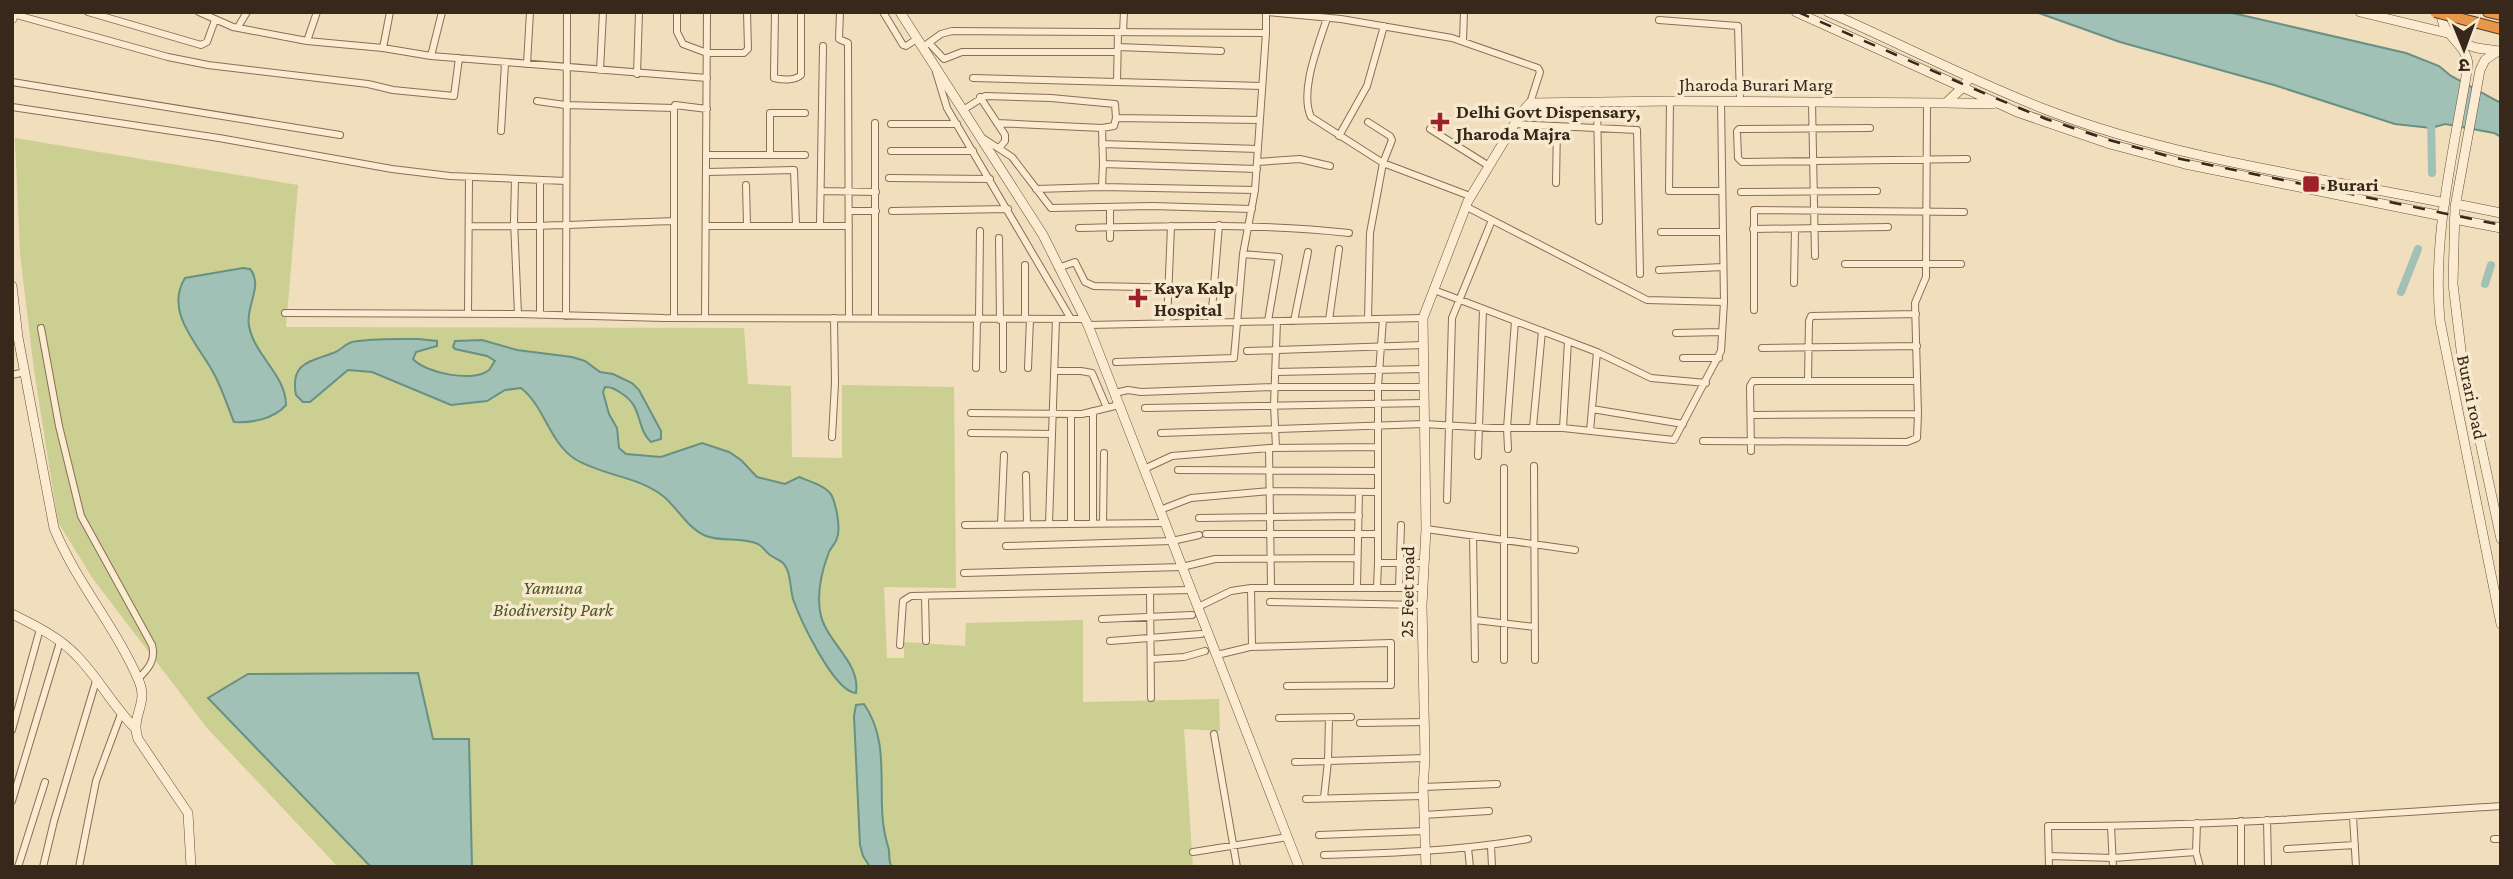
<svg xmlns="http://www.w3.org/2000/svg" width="2513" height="879" font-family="'Crimson Pro','Noto Sans Devanagari',serif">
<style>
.green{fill:#cbcf91}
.water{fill:#a1c1b6;stroke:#689083;stroke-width:2}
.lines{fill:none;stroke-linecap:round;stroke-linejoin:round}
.canal{stroke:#a1c1b6;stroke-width:8}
.street-casing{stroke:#896e55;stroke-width:8}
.secondary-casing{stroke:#6b4f39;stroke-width:10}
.highway-casing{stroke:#563c2a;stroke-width:12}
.street{stroke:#fbecd1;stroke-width:6}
.secondary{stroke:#fbecd1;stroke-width:9}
.highway{stroke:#e79747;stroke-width:10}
.rail{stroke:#38271b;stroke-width:2.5;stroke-dasharray:12 12;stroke-linecap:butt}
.highway-bridge-casing{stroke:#563c2a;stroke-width:12;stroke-linecap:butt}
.highway-bridge{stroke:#e79747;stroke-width:10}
.poi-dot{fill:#9c2129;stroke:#f7e9cd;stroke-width:2.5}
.labels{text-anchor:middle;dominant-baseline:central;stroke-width:7;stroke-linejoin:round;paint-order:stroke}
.street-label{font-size:19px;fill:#38271b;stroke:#f7e9cd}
.poi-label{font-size:19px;font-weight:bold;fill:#38271b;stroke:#f7e9cd;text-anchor:start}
.park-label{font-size:19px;font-style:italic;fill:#4b5520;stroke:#f7e9cd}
</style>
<rect width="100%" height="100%" fill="#f0debd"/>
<!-- green -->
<path class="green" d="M15,138L298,185L286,327L744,328L748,384L791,386L792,457L842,458V385L954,387L956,588L884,587L887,658H904V642L965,646L966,623L1083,620V702L1219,699L1220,731L1184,729L1193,867H338L207,728L93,579L58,522L34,370L20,254Z"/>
<!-- water -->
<path class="water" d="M2036,12H2228L2406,53L2439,66L2451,76L2501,103V137L2494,133L2445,124L2431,128L2395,124L2274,85L2120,42Z
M243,268L250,269C264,286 245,306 249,326C254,355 286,375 286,405C274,419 252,423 234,422C227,405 222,388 213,372C198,344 164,312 185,278Z
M418,339L437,341V346L416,352L413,359C425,373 474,383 489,370C490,369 494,362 495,361L487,356L455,349L453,347L455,341L482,340L517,350L572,357L585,361L600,372L613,374L632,383L639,390L661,431V439L651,442C635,427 644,407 621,393C615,389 612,387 605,387L603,392L609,414L617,428L619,448L626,454L661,457L702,443L729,452L741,460L757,477L785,484L799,477C809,481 827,486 832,496C836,505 841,528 837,538C836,543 831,547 829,552C822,570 817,592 820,611C824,641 861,661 856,693C834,692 800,619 793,599C790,589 791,571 783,563C780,560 774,558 770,555C765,551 763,547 758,544C742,537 722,542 706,536C688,529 677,507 663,496C638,476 603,476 575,459C549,442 545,407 521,388L505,390L487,401L451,405L372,372L348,370L310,402H303L296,395C290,363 309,362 333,353C340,351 345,344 352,342C373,338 396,339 418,339Z
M418,673L433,739H469L472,867H371L208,698L248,674Z
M864,704C894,747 873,801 888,846C891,854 887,859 892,867H870L863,856L860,845L854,716L856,705Z"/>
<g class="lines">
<!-- canal -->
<path class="canal" d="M2431,120L2432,173
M2485,284L2491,265
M2401,292L2418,249"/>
<!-- street casing -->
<g class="street-casing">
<path id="street" d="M88,12L201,45L207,42L215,20
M199,12L233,27L307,41L383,48L431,56L707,78
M677,12V32L683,44L707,53H744L748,49L747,12
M775,12L774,74V78C782,80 795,81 801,75V12
M840,12L839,39L848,43L849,318
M883,12L903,45L906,46L917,39
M1267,12L1341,19L1452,38L1538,68L1540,72L1530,103
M13,14L168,57L208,65L368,84L393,90L454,96L459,58
M1327,18C1319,44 1299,91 1311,117L1383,163L1470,196
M1659,20L1738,26L1740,101
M238,27L247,12
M1118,32L1117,82L1262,86
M1123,32L1124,12
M307,41L317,12
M1463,41L1464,12
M929,43L944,59L962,52H1117
M923,47L941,34L952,31L1266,33V12
M1118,47L1221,51
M383,48L390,12
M431,56L442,12
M527,64L530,12
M600,70L603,12
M936,72L947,108L1071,319
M637,74L639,12
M973,78L1117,82
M12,82L340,135
M980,97L1005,135V141L1000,147
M537,101L565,105L674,108V318
M1597,101L1599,221
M1670,101L1669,191H1722
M1812,102L1815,256
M675,105L707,109
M12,107L219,138L392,169L450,176L566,181
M963,110L985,96L1051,98L1115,104L1116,118
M1368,122L1390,136L1392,140L1383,163L1370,233L1368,319
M875,123V318
M997,123L1102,128L1114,126L1116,118L1259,120
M891,124H957
M1514,124L1637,130L1640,274
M1102,128L1103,164
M1870,128L1739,129L1737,131L1738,158L1742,162L1967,159
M1430,129L1489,166
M501,131L505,63
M1339,136L1367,86L1384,26
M981,137L1012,157L1051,208L1152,206L1252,209
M1102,144L1258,149
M891,151H973
M706,155H805
M770,155V113H805
M1257,162L1300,159L1330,166
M706,172L794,170L796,225
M889,178L990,179
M515,179L514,221L518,314
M1556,183L1557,126
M746,185L747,225
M1102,187L1103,164L1257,169
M1036,189L1102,187L1255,190
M821,191L876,192
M1741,192L1877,191
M1465,206L1647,300L1724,302
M1110,207V238
M849,211H876
M892,211L1008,209
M820,225L823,46
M469,226C537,228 605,223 674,221
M706,226H849
M1079,228C1169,226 1259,223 1349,233
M1753,229L1888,227
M1661,232H1722
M999,238L1000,320
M1243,254L1279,257L1268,321
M1845,264H1961
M1058,268L1075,262L1085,282L1094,286L1239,289
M1659,270L1723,267
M1794,283L1795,229
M1434,290L1597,352L1651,378L1706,383
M1754,310V210L1964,212
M285,313L518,314L664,318L1085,319
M468,314L469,177
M540,315V180
M566,316L567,12
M705,318L707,12
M1025,319V265
M979,320L980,231
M1003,320V369
M1329,320L1339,249
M1294,321L1308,252
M1211,322L1219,225
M1167,323L1171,226
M1088,325L1423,318
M41,328L59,426L81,516L152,645C156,660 149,668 138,679
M1676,333L1722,332
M1762,348L1917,346
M1247,351L1423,345
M1683,358H1719
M1116,362L1234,358L1243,254L1255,190L1266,33
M976,368L977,320
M1028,368L1030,319
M1054,371H1081L1092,373L1107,408
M1275,372L1423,369
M12,375L25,372
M1808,380L1809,321L1811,316L1916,314
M1115,393L1128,390L1141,392L1274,387H1424
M1145,408L1424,403
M1592,409L1683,424
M1093,411V523
M971,413L1082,414L1119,405
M1918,414L1915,303L1926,277L1927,102
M1533,427L1542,331
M1563,428L1568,341
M1590,431L1597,352
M971,433L1052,434L1056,319
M1161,433L1424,424L1493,428H1563L1674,440L1721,351L1724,302L1721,101
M832,437L835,383L834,318
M1703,441L1907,442L1917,438L1918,414L1751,415
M1269,448L1271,587
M1276,448L1274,405L1277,321
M1508,449L1507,428L1515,321
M1751,451L1750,386L1753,381H1917
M1478,456L1483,309
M1534,466L1535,660
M1504,468V660
M1144,469L1172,456L1269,448L1378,447
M1178,470L1378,471
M1026,475L1027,524
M1447,500L1452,318L1492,220
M1160,510L1191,498L1270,491L1377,492
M1199,518L1359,516
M1103,523L1104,453
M1001,524L1004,455
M1049,524L1052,434
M1071,524V414
M965,525L1165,523
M1426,529L1575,550
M1206,534H1378
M1473,536L1475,659
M1006,546L1172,541L1199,535
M1378,563V386L1383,319
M964,573L1182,567L1215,559L1357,558
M1357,586L1359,492
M1377,587L1378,563H1423
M1399,587L1401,525
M1251,588L1252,647
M1150,591L1151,698
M925,596L926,641
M1270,602L1422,605
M1198,607L1231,591L1251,588H1422
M1102,619L1192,615
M1475,620L1535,627
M1110,641L1201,634
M900,645L903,601L911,596L1191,590
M1217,655L1250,647L1391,643V685L1287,686
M1152,659L1184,657L1205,651
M1279,718L1351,717
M1360,723L1425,722
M12,730L40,629
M1214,734L1237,867
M1295,762L1425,758
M1423,787L1497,784
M1324,798L1328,761L1329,718
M1306,799L1423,796
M12,801L60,642
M1423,815L1489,811
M2353,816L2356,867
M2267,820L2268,867
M2241,821V867
M2197,823L2196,852L2200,867
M2111,826L2113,867
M1319,835L1425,831
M2494,839H2501
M1491,846L1492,867
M1468,848L1470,867
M2287,849L2355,845
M1193,852L1288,837
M1324,855C1392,853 1460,851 1528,839
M2049,856L2113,858L2196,852
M18,867L45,782
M43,867L54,821L96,681
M79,867L96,781L121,714
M2049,867L2048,826C2199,827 2350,816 2501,806"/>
</g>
<!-- secondary casing -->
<g class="secondary-casing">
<path id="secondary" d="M900,12L1043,235L1088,325L1299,867
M1796,12L2017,112L2110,144L2185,164L2442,216
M1828,12C1901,44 1972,81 2047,110C2174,159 2312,176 2445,203
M2360,12L2447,33
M2441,12C2441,36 2467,43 2468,65C2454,150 2432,235 2440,321L2501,624
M12,19L14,12
M2458,42L2477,48L2499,51
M2498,51L2485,60L2480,70L2455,207L2453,284L2462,358L2501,539
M1946,103L1993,104
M2456,204L2501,213
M2454,219L2501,228
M12,286L18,337L54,528C76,582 116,627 139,681C149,704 130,716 138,739L188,813L191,867
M12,614C34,625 59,637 76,655C98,677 112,705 134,727
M1426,867L1423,787L1425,758L1422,605L1426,529L1423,318L1468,201L1521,113L1530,103L1670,101L1946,103L1962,88L1970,77"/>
</g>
<!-- highway casing -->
<g class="highway-casing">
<path id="highway" d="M2488,12L2501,15"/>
</g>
<!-- street -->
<use href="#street" class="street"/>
<!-- secondary -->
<use href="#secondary" class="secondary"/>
<!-- highway -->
<use href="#highway" class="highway"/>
<!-- rail -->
<path class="rail" d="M1798,12L1988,95L2046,119L2109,140L2171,157L2501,225"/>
<!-- highway-bridge casing -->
<g class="highway-bridge-casing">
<path id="highway-bridge" d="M2435,12L2501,29"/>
</g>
<!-- highway-bridge -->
<use href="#highway-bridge" class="highway-bridge"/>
</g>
<!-- markers -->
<g class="poi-dot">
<path d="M1436.5 111.5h7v7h7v7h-7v7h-7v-7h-7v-7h7z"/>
<rect x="2302" y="175" width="18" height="18" rx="3.5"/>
<path d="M1134.5 287.5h7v7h7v7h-7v7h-7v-7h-7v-7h7z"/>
</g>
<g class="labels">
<!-- street labels -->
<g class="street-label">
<text x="1756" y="84">Jharoda Burari Marg</text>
<text transform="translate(2472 397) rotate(78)">Burari road</text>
<text transform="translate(1407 592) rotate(-89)">25 Feet road</text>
</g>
<!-- poi labels -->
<g class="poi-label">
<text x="1456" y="111">Delhi Govt Dispensary,<tspan x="1456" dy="22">Jharoda Majra</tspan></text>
<text x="2327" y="184">Burari</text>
<text x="1154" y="287">Kaya Kalp<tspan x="1154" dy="22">Hospital</tspan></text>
</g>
<!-- park labels -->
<g class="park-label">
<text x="553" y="587">Yamuna<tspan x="553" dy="22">Biodiversity Park</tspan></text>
</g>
</g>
<!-- border -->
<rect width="2513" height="879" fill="none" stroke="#38271b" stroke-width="28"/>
<!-- north arrow -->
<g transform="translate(2464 49) rotate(179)" stroke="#f7e9cd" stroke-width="5" paint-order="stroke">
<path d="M0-5L12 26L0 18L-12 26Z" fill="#38271b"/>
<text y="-10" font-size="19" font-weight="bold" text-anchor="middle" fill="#38271b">उ</text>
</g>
</svg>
